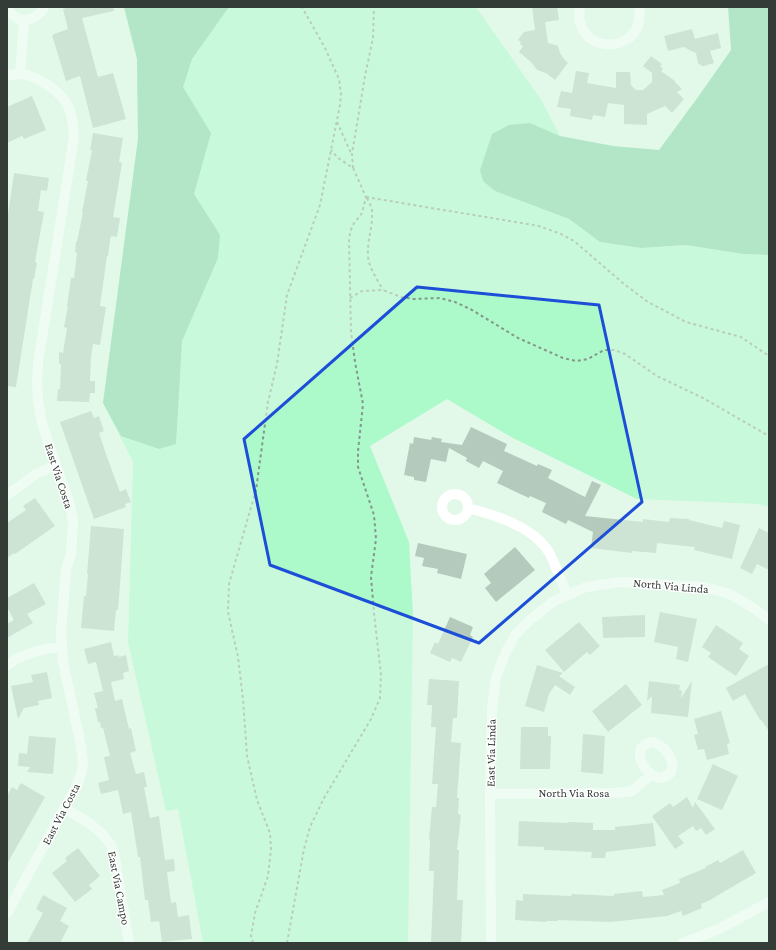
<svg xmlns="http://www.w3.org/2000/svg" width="776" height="950" font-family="'Crimson Pro',serif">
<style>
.green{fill:#acf9ca}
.water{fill:#78ce9c}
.building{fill:#b4cabc}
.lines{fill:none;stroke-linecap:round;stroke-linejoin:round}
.path{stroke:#86968c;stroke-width:2;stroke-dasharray:3 3;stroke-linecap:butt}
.minor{stroke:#fff;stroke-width:10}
.marked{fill:none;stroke:#1d4ed8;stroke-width:3;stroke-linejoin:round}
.labels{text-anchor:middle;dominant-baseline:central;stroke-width:3;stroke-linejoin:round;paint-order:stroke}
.street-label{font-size:12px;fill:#343c37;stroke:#fff}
</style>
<rect width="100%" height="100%" fill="#e2f9ea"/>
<!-- green -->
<path class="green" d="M124,7H476L542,101L560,136L530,123L495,191L569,219L600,242L641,248L686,245L743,254L769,255V507L758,504L637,499L511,437L447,399L370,446L409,542L413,616L408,943H203L178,809L166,811L128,642L133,462L103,403L138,139L137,59Z"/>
<!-- water -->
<path class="water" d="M124,7H229L192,59L183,87L211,133L194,194L220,235L218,258L182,341L176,444L159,449L121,436L103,403L138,139L137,59Z
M728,7H769V255L743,254L686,245L641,248L600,242L569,219L495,191L483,181L480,170L492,134L509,125L530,123L560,136L613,146L659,150L698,97L731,50Z"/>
<!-- building -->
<path class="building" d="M70,7H113L114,11L82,18L98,77L113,73L126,119L93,128L80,76L66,81L52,35H54V34L68,29L63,9Z
M532,7H557L559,20L545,22L548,43L555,45L558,46L560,53L564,59L568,63L555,80L546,73L537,70L532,63L519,52L523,46L520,44L521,42L518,40L524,32L535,30Z
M692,29L695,39L718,33L721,48L710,51L714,63L704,66H702L698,63L696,53L691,51L684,47L668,51L664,36Z
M651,56L662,64L660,66L663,69L661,71L675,81V82L682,89L677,92L684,99L672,113L665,106L647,114V125L624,124V105L608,103L605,117L593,115L592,120L570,116L571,109L557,107L561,91L572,93L576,71L589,73L587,83L616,88V72H630L631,85L636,90H643L652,82V73L643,66Z
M32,96L46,130L24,139L22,136L7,143V107Z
M93,133L123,138L119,162L122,163L113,217L120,218L117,237L111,236L110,240L108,256H107L100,306L106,307L100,345L93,344L91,357L90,381H95V393H90L89,402L57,401L58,389H60L61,364H59V352L63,353L67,328L64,327L68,306H67L71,278H74L77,253L75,252L76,242H77L83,212H82L88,181H86L92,150H90Z
M14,173L49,178L47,191L41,190L38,211L44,212L35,262L37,263L34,279H33L16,387L7,386V221Z
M91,411L94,418L99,416L104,431L99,433L107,457L120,492L126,489L131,502L125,504L126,507L94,519L60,422Z
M471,427L507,444L504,451L537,466L538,464L552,470L548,478L585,497L592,481L601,485L585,516L643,522V519L669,522L670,518L689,519V520L722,528L724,521L740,525L732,559L694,550L695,547L657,543L656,553L632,551V553L591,548L593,532L568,520L566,524L542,512L546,503L530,496L529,498L497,483L503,471L483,461L479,468L466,461L467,458L449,448L446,462L431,459L426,482L414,480V477L404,475L410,443L413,444L414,437L431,440L432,437L442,439L441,442L462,445Z
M35,498L55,526L15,554L14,553L7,558V523L26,510L23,506Z
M91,526L124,529L119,598L118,610H116L114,631L81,628L84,596H86L88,574H87Z
M759,528L769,533V570L757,564L752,574L740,568Z
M418,543L467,554L461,579L437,573L438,569L422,566L424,558L415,556Z
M515,547L535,570L496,602L485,588L491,583L484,574Z
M34,583L46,604L27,614L33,623L7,638V624L14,620L7,607V598Z
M660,612L697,619L688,662L676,659L678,647L654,642Z
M645,615V637L603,638L602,617Z
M450,617L473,627L470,635L473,637L461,662L452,658L450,662L430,653L435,642L438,644Z
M579,622L600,646L590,655L587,652L564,672L545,650Z
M716,625L743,643L739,649L749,656L736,676L708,657L711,653L702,647Z
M111,642L114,656L119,655V657L126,655L129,671L123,673L124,679L111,682L115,701L122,699L129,729L131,728L136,751L130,753L136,774L144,772L147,787H144L150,818L159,816L165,860L174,859L175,871L167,872L171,903L176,902L178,917L189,915L192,939L162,942L159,921L151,922L148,900H145L140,857H138L131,812L123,814L118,790L101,794L98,783L109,780L104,757L110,756L103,728H101L100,722H98L95,708H98L94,693L103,691L96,662L88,664L84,649Z
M769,664V731L761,720H760L745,694L733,701L726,688Z
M537,665L563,673L559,676L575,687L570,695L555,685L549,694L544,712L525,706Z
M47,672L52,698L38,701L39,705L24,708L18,719L11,686L33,682L31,675Z
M429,679L459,681L457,718H453L451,742L461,743L457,798H459L458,814L461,815L457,850H459L457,900H463L461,943H431L434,871H429L430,840L429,839L432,807H436L438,784H432L436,727H431L432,705H427Z
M649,681L680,685L679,690L682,691L681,698L692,681L688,717L651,713L652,696L647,701Z
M626,684L642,705L608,732L592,711Z
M721,711L730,743L727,744L729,754L707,760L704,749L698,750L694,735L698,734L694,719Z
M521,727H548V736H551L550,769H520Z
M583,734L605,736L603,774L581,772Z
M29,736L56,738L53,774L27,772L30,767L18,766L19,753L27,754Z
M713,764L738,776L722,810L697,799Z
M21,783L45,797L7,864V796L12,787L17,790Z
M687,797L693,808L695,802L715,829L706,835L701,828L696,831L693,826L678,836L684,843L675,849L652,816L670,803L673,807Z
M519,821L568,823V822L593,823V830H615V827L653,823L656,846L606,852L605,858H591L592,852L544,850V847L518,846Z
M78,848L100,876L89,885L92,889L75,902L52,873L67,861L65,858Z
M743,850L756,873L710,900L701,904L702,908L683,916L681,911L667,916L610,922L558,920V921H546V922L515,920L516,900L523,901V894L571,896L572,894L614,896V894L642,891L643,897L664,895L662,890L680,883L679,879L706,868L705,867L718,860L720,863Z
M43,895L67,908L60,921L69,926L60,943H27L43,913L36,909Z"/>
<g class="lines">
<!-- path -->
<path class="path" d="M337,122L351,153
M353,168L352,154L365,76L373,38L374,7
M366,197L539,226L561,234L574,241L624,284L648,302L686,322L741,337L769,356
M367,198C369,202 372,207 372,212C373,227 367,240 368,256C369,268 377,279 383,290
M350,298L362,291L383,290L401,297L414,299L440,298L455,302L472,310L518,338L563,358L576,361L588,359L604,350H614L625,354L657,376L703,398L769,436
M253,943L251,936L255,913L268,876L271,849L270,833L257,800L247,756L243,699L238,657L228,612L229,584L256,490L268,402L277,364L287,295L320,205L340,105L341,94L339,79L325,48L302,7
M287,943L304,849L310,827L324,798L371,719L380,698L381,675L374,613L371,577L376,539L374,515L358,467V451L363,404L355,362L351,332L349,238L352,226L362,213L366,197L353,168L338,158L331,150"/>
<!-- minor -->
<path class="minor" d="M7,7C15,25 36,23 44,7
M580,7C579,13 578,19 581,25C590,51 629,51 638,25C640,19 640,13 639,7
M20,74L24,20
M7,75C11,75 16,74 20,74C36,75 61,91 68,106C73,116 73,126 74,137L43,332L38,363L37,381L38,401L42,423L49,445L70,505L73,521L71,554L66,570L61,632L63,662L80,741L83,763L81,775L76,787L7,913
M442 507a13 13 0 1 1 26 0a13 13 0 1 1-26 0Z
M7,495L36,474L56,465
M468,508C494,515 529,525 546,548C551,554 554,563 557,570C560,578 564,587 568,595
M7,665C24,653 41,649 62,647
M654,742C666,746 683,770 664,777C647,783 625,744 654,742Z
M490,794L616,793L632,791L651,775
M64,808C81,818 101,828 111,846C113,849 114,854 115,858L129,943
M491,943L490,794L492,710L496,677L505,654L515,635L530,620L554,601L586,587L620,582L704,587L730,594L756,610L769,620
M683,943L719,929L769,902"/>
</g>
<!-- marked area -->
<path d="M0 0H776V950H0ZM417,287L599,305L642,502L479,643L270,565L244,439Z" fill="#e2f9ea" fill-opacity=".55" fill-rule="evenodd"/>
<path class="marked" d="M417,287L599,305L642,502L479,643L270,565L244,439Z"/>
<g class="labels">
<!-- street labels -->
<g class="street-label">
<text transform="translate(59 476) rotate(72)">East Via Costa</text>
<text transform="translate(671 586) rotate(5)">North Via Linda</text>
<text transform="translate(491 753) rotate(-89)">East Via Linda</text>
<text x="574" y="793">North Via Rosa</text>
<text transform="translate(61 814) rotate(-62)">East Via Costa</text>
<text transform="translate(119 888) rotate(79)">East Via Campo</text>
</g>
</g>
<!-- border -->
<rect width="776" height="950" fill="none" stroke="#343c37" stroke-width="16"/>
</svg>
